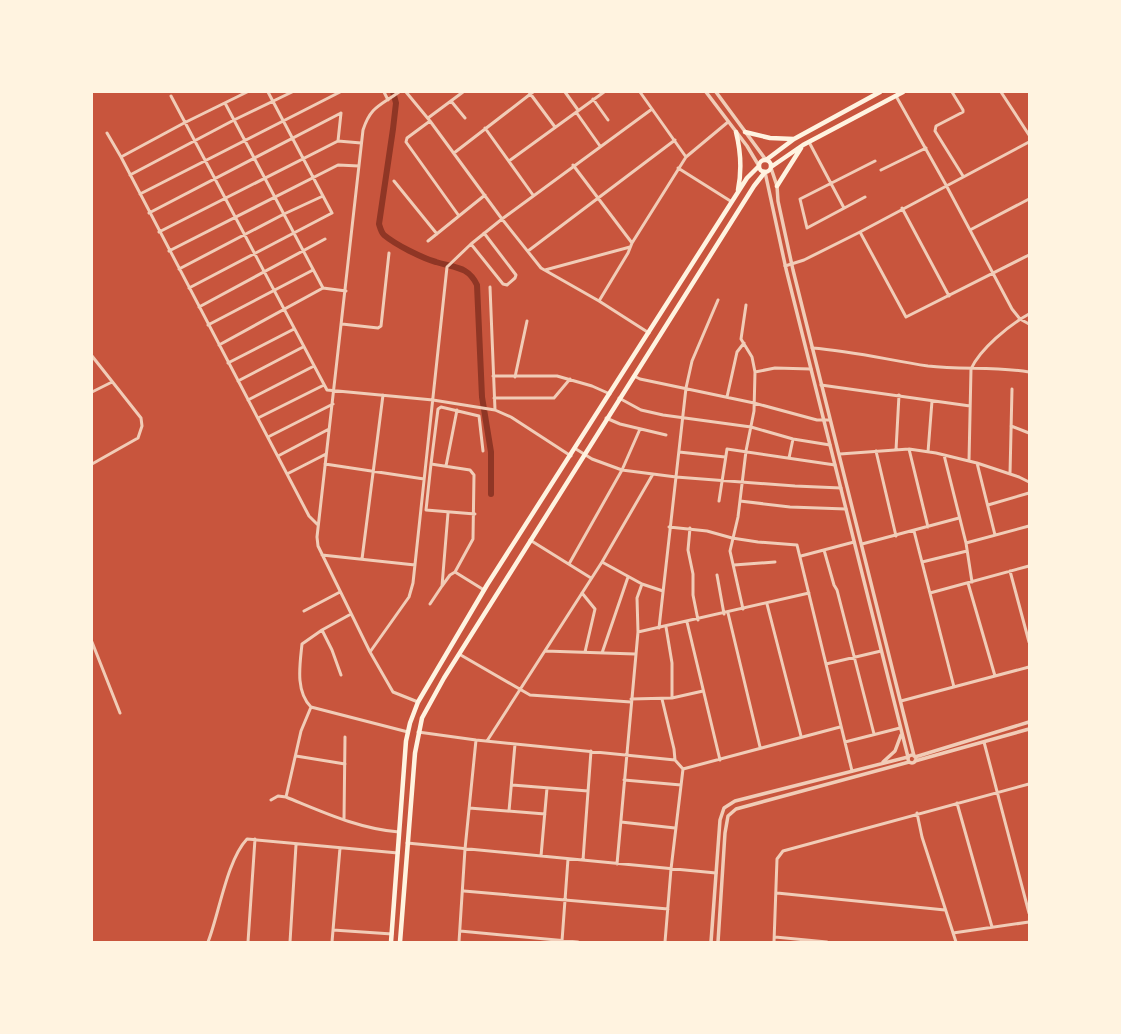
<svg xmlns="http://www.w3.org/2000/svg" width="1121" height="1034" font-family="'Playfair Display',serif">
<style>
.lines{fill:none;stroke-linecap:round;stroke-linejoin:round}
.canal{stroke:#8f3625;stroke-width:6}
.minor{stroke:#f1ccb7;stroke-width:3}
.tertiary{stroke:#f1ccb7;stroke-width:3.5}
.primary{stroke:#fff3e0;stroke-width:4.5}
</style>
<rect width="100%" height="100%" fill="#c8553d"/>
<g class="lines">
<!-- canal -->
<path class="canal" d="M393,92L396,103L393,129L379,224C380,227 381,232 384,235C396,245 422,258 436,262C455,268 468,266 477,285L482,397L491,452V494"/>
<!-- minor -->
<path class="minor" d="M384,92L388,100
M399,92C380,106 371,106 363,130L317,537L318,546L370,652L393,692L418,702
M406,92L430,121L502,219L541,268L599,301L649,333
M529,92L555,127
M565,92L578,110
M640,92L686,157
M952,92L963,110V112L936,126L935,131L963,176
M1001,92L1029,135
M171,96L327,390L433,400L495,410L511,417L571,456
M896,96L946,185L1012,309L1020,319L1029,324
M593,99L608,120
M451,101L465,118
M225,103L323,288
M576,112L600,146
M428,118L463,92
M430,121L407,138L406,142L459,216
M485,128L533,195
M107,133L121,157L309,516L318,525
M338,141L341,113
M809,142L844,208
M454,153L533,92
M121,157L184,123L247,92
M509,161L604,92
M573,165L632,243
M678,168L732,202
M881,170L926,148
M130,175L234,120L292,92
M394,181L437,234
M140,194L340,92
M865,197L807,228L800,199L875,161
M902,208L949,296
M149,213L341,113
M970,230L1029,199
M159,232L338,141L361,143
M860,232L906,317L1029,255
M428,241L485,195
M471,244L503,284L507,285L515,278L516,275L484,233
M169,251L338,165L359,166
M528,251L675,140
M785,266L804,260L860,232L1029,142
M179,269L284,214L323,196
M545,270L630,247
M490,287L495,410
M189,288L332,213L268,92
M599,301L628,253L632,243L686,157L728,122
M199,307L325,239
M342,324L378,328L381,326L389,253
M208,325L313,270
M219,345L323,288L346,291
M812,348C853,351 888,360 928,366C962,370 996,366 1029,372
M92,356L141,418L142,426L138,438L92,464
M228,363L294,329
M755,372L775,368L811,369
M493,376H557L592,386L610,394
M634,376L640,379L754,403L817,420H830
M515,377L527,321
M238,381L303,347
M821,385L970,406
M92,392L112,382
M727,397L737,352L744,343
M494,398H554L570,379
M619,398L641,410L663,415L751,427L793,439L830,445
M248,400L314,366
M258,418L324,385
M606,418L620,424L666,435
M1011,426L1029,433
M268,437L333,404
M576,449L592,459L622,470L676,477L795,486L841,488
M909,449L928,527
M896,450L899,395
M876,451L896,536
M679,452L725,457
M928,452L932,401
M840,454L909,449L936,453L977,463L1019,477L1029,482
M944,455L966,543L972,582
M278,456L329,429
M789,458L793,439
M969,461L971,369C980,349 1009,325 1029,314
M977,463L995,535
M325,464L424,479
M431,464L438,409L441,407L479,416L483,451
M446,466L457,410
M287,474L326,454
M1010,474L1012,389
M719,501L727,449L835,465
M740,501L790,507L846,509
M988,505L1029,493
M669,527L707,531L732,538L758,542L797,545L852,771
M690,528L688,550L693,574V595L698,620
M914,531L954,687
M530,540L591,578
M966,543L1029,526
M862,544L959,518
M824,550L834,585L837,590L874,734
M322,555L415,565
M801,556L854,542
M362,559L383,395
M602,562L642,584L663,591
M922,562L967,551
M569,564L622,470L640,429
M734,565L775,562
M1010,571L1029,642
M455,572L484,590
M717,575L724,614
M968,583L995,676
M442,586L450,575L455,572L473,539L474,475L470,470L431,464L426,510L475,514
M582,593L595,609L585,652
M930,593L1029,566
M430,604L442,586L448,513
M767,604L801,736
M743,609L730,551L738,517L746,451L754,411L755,372L752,357L741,339L746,305
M304,611L340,592
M728,613L760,747
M351,614L322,630L302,644C300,664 295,691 311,707L408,732
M687,622L720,760
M666,627L672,663V698
M659,628L686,388L692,361L718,300
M322,630L332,650L341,675
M638,632L809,593
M92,642L120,713
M545,651L635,654
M370,652L409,597L413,583L447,267L471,244L502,219L652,109
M602,653L628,577
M459,654L530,695L631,702
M826,664L881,651
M631,699L672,698L703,691
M662,699L674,749L675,760
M901,701L1029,667
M418,732L476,740L675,760L683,769L671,869L665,942
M487,741L602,562L653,474
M845,742L900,728
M984,742L1029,913
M296,756L345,764
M683,769L840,727
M624,780L681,785
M512,785L588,791
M286,797L301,731L311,707
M271,800L278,796L286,797C323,812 359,829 399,832
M957,803L992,927
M469,808L545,814
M509,811L515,744
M917,813L922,837L956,942
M344,820L345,737
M621,822L675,828
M407,843L716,873
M541,856L547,788
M583,860L591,751
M617,864L638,632L637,598L642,584
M464,891L668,909
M777,893L945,910
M333,930L392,934
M460,931L578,942
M953,933L1029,922
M775,937L827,942
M562,941L568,859
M208,942C219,914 227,860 247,839L398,853
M248,942L255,839
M290,942L296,845
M332,942L340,848
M459,942L465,849L476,740
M774,942L777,859L783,851L1029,784"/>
<!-- tertiary -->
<path class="tertiary" d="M706,92L747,146L759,166
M716,92L766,160
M771,168L777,186L778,201L793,270L914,756
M908 759a4 4 0 1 1 8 0a4 4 0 1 1-8 0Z
M915,757L1029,722
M915,761L1029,729
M883,762L895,751L901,735
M711,942L720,820L724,808L735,801L908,757L786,269L765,172
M718,942L725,833L728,816L736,809L909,762"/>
<!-- primary -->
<path class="primary" d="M736,132C741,152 742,170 738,190
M745,132L770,138L794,139
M766,160L794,139L880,92
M759 166a6 6 0 1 1 12 0a6 6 0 1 1-12 0Z
M771,167L803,145L903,92
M777,186L801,148
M391,942L406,741L410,723L418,702L487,585L747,178L759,166
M400,942L415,753L422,718L444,678L754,186L765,172"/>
</g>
<!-- border -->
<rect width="1121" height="1034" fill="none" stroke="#fff3e0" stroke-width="186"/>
</svg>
